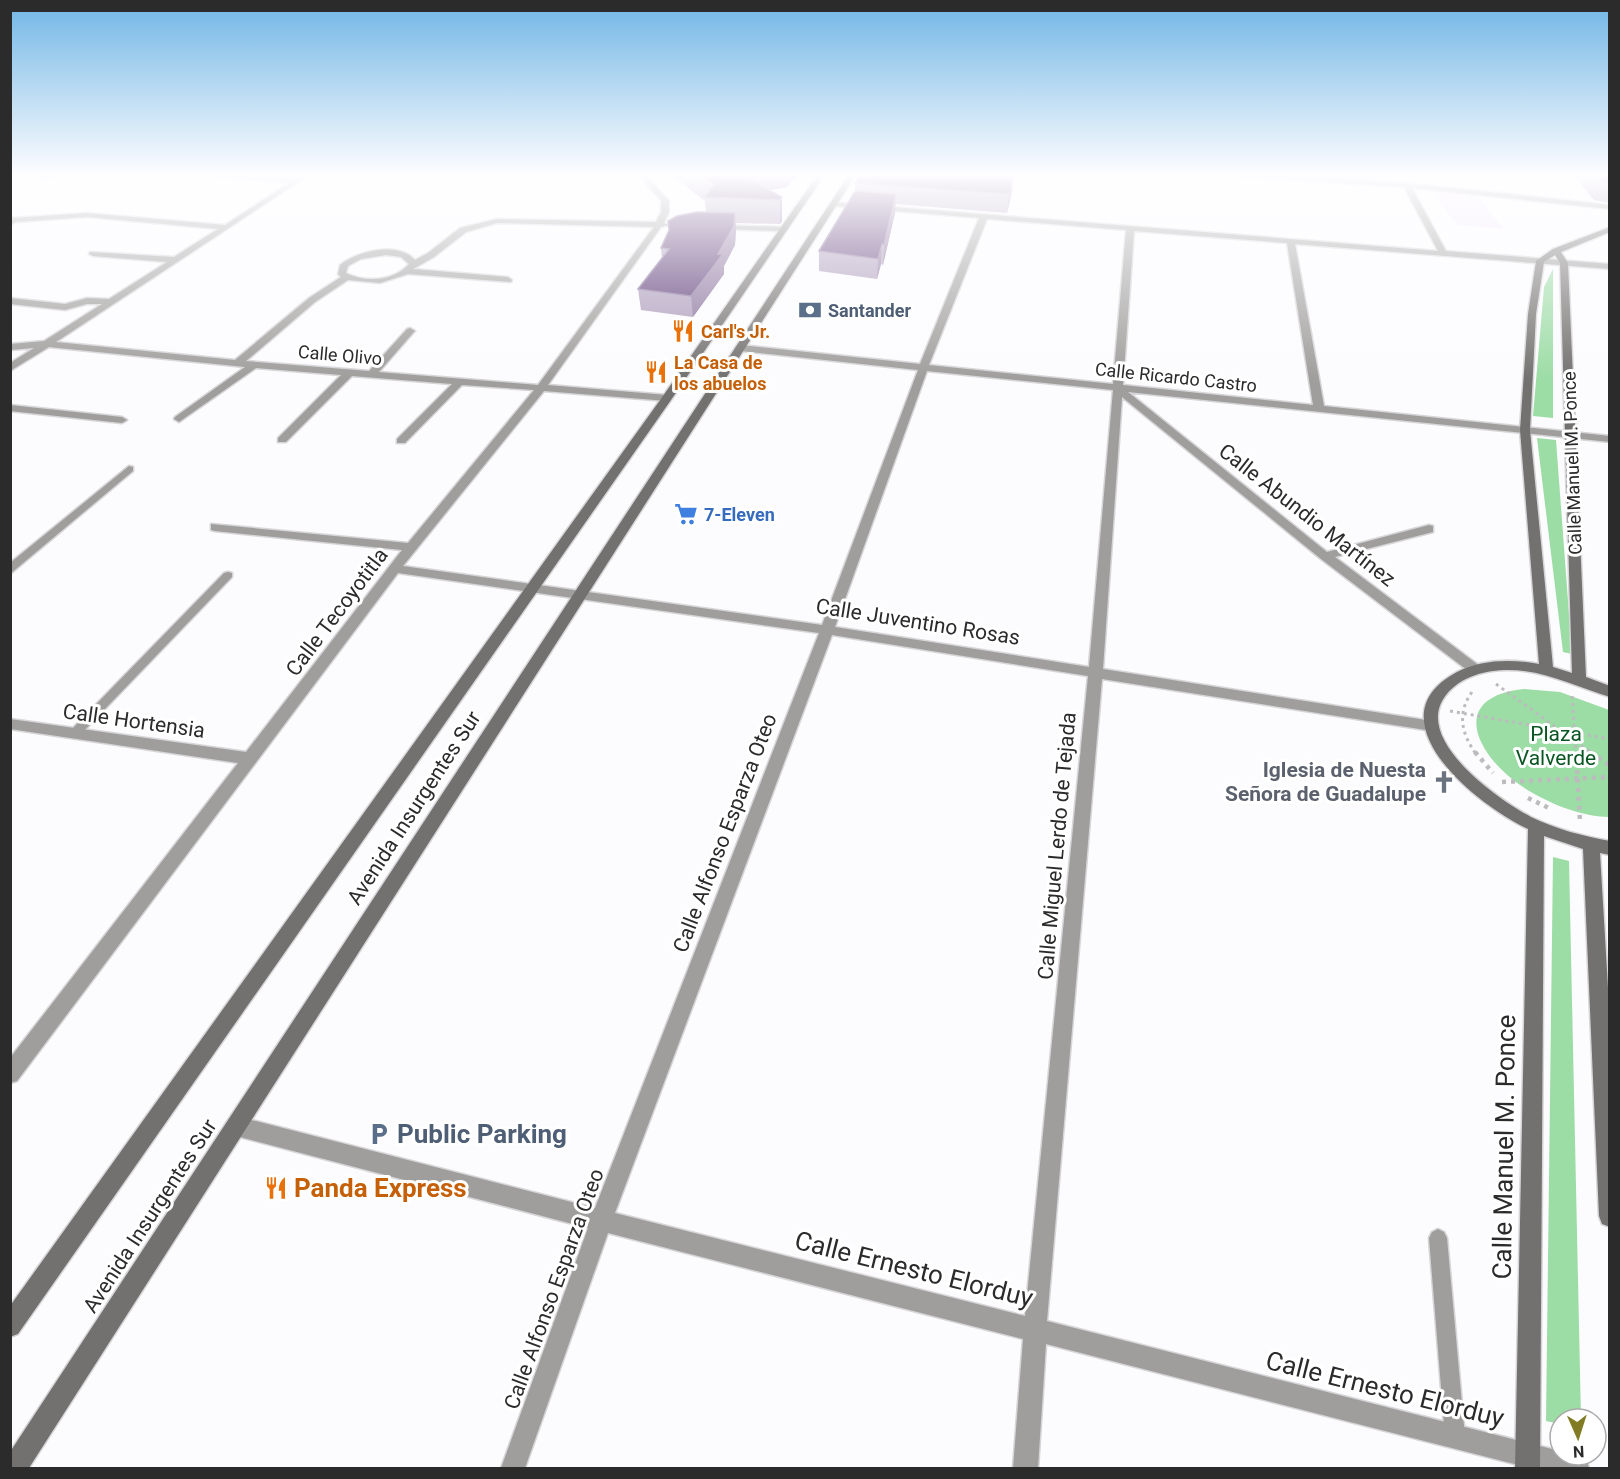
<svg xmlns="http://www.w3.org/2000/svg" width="1620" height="1479" font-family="Roboto,sans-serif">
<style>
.built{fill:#f1ecf7}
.green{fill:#9cdca5}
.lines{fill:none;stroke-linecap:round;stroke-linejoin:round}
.lane-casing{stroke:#d6d6d8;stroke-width:3}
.street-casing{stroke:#d6d6d8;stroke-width:3}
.secondary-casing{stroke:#d6d6d8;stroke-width:3}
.path-far1{stroke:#bcbbbe;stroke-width:3;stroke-dasharray:3 4;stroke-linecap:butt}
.path{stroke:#bcbbbe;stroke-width:4.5;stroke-dasharray:4 5;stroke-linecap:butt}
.lane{fill:#9f9e9c;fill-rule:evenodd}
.street{fill:#9f9e9c;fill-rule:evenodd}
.secondary{fill:#73716f;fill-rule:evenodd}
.wall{fill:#a998b8}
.shaded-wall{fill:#88709b}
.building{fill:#563471;stroke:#88709b;stroke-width:1.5}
.labels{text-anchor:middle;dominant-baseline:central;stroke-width:6;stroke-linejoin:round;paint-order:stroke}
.far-service-label{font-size:18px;font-weight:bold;fill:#4e5e75;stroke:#fff;text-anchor:start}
.far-food-label{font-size:18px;font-weight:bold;fill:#c56008;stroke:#fff;text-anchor:start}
.far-street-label{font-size:18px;fill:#2b2b2c;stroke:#fff}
.far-shop-label{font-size:18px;font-weight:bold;fill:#366cbe;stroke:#fff;text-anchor:start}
.street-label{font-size:21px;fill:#2b2b2c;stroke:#fff}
.park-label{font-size:21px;fill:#0a5623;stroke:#fff}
.worship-label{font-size:21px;font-weight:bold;fill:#5b616d;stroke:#fff;text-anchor:end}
.near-service-label{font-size:26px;font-weight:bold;fill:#4e5e75;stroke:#fff;text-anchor:start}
.near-street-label{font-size:26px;fill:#2b2b2c;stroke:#fff}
.near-food-label{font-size:26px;font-weight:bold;fill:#c56008;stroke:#fff;text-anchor:start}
</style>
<rect width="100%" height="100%" fill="#fcfbfe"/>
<!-- built -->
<path class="built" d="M1431,190L1475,194L1504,229L1457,225Z"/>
<!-- green -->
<path class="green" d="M1553,269V418L1533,416L1544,287Z
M1537,438L1556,440L1572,654L1563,652Z
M1524,689L1560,692L1609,710V817C1579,816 1548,803 1523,787C1477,757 1446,697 1524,689Z
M1553,857L1569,861L1581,1419H1560V1424L1546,1421Z"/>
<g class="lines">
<!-- lane casing -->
<g class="lane-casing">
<path id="lane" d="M228,572L232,573V577L79,736H71L69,733L71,730L224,573Z
M1438,1229L1444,1232L1447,1238L1465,1437L1462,1444L1455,1447L1448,1444L1445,1437L1429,1238L1432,1232Z"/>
</g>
<!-- street casing -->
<g class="street-casing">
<path id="street" d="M54,173H89L41,178L37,176Z
M181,173L295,179L304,173H312L56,342L235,360L309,298L341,277L338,274L340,265C357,251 398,241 415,260L428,253L460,228L497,219L656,222L661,212V201L637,173H644L669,201V212L664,223L669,225L661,227L548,385L667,395L672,398L667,401L544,391L403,566L822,625L918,370L740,351L735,348L740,345L920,364L979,218L834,206L831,202L1438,251L1404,187L1217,175L1214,173C1346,173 1478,191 1610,205V209L1412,188L1446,251L1610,264V269L1295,244L1324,406L1610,436V442L1128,392L1327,552L1429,525L1433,526V532L1335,557L1481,667L1483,670L1481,673H1471L1321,559L1122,397L1103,669L1432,721L1439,726L1432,731L1102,679L1047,1321L1560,1451V1455H1576L1586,1459L1589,1468H1530L1046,1344L1038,1468H1013L1023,1339L608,1233L525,1468H501L588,1228L236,1136L229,1133L226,1126L229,1119L236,1116L595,1208L819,633L398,573L17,1081L10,1083V1058L238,763L10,729V719L246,752L402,550L215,531L211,530V524L408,543L534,390L462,385L405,443H397V439L452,384L352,376L286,442H278V438L341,375L256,368L179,422L174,419L175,417L245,367L49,347L10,371V363L34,348L10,350V344L44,341L102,304H87L65,310L10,304V298L65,304L87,298L109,299L167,262L93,256L89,254L90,252L174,257L218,229L87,217L16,222L10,225L11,218L87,213L225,225L289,183ZM987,219L1126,230L1113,384L929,365ZM497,223L654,227L538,385L379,372L413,333L415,331L410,328L407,329L369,371L246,361L315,302L348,280L380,283L408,274L511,282L512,280L508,277L413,269L434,257L466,232ZM1134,231L1287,243L1313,405L1123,385ZM386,255L401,257L409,264C394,281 366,283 346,273L348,266L361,259ZM927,371L1113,390L1089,667L835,627ZM832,635L1088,676L1025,1316L615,1213Z
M716,225L784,227L788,229L784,231L713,229L712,227Z
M10,405L122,417L127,420L122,423L10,411Z
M129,466L133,467V471L10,574V563Z"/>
</g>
<!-- secondary casing -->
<g class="secondary-casing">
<path id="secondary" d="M819,173H826L671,400L18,1334L10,1337V1306L663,396Z
M850,173H857L29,1468H10V1452Z
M1610,227V232L1561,252L1568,263L1586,677L1610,686V697C1576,687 1545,670 1508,670C1486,670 1461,676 1446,695C1411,739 1499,800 1531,817C1556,829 1582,836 1610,841V855L1600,853L1610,1021V1227L1602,1224L1599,1216L1583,849L1544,836L1540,1468H1515L1528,829C1478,806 1369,719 1457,672C1482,659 1512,659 1539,664L1520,430L1528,314L1536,261L1553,249ZM1555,255L1560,263L1572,673L1553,667L1530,430L1536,314L1544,262Z"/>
</g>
<!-- path-far1 -->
<path class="path-far1" d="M1496,684L1593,754
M1472,692C1457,713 1461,733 1476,754
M1572,696L1576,754
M1450,711L1610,739"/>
<!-- path -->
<path class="path" d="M1475,752L1493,773
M1576,752L1580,821
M1591,752L1610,766
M1502,782L1610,777
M1528,798L1551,809"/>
<!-- lane -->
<use href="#lane" class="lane"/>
<!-- street -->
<use href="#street" class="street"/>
<!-- secondary -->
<use href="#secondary" class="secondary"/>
</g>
<!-- wall -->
<path class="wall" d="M669,173H799L787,187L770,190L782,197V221L780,224L736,223L735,245L724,266V274L693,317L641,310L638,289L662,258L661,248L706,212L705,201Z
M1340,173H1385L1374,178L1344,176Z
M1572,173H1610V203L1594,200Z
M855,183L1012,192L1007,213L895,204V213L883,265L881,264L877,279L819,271V251L855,191Z"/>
<!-- shaded-wall -->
<path class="shaded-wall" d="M738,173H799L787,187L739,196Z
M1376,173H1385L1374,178Z
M1014,174L1012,192L1007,213L1009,194Z
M896,194L895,213L883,265L884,245Z
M782,197V221L780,224V200Z
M735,213L736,232L735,245L724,266V274L693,317L691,296L718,254Z
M882,244L881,264L877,279L878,259Z"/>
<!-- building -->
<path class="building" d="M698,173H739L782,197L780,200L705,197L714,184Z
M861,173H1004L1014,174L1009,194L855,183Z
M1597,173H1610V183L1604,182Z
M855,191L896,194L884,245L882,244L878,259L819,251Z
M697,212L735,213L734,226L718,254H723L691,296L638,289L669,249L661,248L669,230L668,221L677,216Z"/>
<!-- sky -->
<linearGradient id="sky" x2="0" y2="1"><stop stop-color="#70b6e5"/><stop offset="0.46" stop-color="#fefdff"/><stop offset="1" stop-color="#fefdff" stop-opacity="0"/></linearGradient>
<rect width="1620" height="380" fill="url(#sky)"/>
<!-- icons -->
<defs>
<g id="bank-bare" transform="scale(1.8)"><path d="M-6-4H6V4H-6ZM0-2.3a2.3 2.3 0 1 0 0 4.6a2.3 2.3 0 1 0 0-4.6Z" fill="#5c6f8a" stroke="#fff" stroke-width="2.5" paint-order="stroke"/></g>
<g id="restaurant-bare" transform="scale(1.8)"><path d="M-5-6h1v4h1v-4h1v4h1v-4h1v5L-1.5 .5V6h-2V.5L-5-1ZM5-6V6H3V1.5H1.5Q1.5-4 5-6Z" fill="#e8710a" stroke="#fff" stroke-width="2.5" paint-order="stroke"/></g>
<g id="supermarket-bare" transform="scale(1.8)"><path d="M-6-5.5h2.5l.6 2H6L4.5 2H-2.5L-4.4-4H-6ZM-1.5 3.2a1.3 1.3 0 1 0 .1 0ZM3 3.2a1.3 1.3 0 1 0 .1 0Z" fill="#3f7fe0" stroke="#fff" stroke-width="2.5" paint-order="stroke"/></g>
<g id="church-bare" transform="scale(1.8)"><path d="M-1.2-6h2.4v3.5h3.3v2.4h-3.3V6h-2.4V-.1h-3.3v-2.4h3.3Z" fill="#6b7280" stroke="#fff" stroke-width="2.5" paint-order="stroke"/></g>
<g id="parking-bare" transform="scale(1.8)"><path d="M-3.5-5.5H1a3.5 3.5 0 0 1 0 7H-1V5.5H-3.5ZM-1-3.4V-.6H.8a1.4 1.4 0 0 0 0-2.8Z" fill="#5c6f8a" stroke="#fff" stroke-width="2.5" paint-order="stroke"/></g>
</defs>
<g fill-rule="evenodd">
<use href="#bank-bare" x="810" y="310"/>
<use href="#restaurant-bare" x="683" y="331"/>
<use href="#restaurant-bare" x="656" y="372"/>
<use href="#supermarket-bare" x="686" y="514"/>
<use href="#church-bare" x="1444" y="782"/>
<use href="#parking-bare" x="379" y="1134"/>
<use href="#restaurant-bare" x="276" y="1188"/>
</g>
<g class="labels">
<!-- far-service labels -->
<g class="far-service-label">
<text x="828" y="310">Santander</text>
</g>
<!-- far-food labels -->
<g class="far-food-label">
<text x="701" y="331">Carl's Jr.</text>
<text x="674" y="362">La Casa de<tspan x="674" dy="21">los abuelos</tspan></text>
</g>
<!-- far-street labels -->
<g class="far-street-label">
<text transform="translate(340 355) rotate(5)">Calle Olivo</text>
<text transform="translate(1176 377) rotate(6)">Calle Ricardo Castro</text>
<text transform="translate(1572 463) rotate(-92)">Calle Manuel M. Ponce</text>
</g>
<!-- far-shop labels -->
<g class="far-shop-label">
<text x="704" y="514">7-Eleven</text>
</g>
<!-- street labels -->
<g class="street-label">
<text transform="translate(1307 515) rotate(38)">Calle Abundio Martínez</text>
<text transform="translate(337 612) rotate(-53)">Calle Tecoyotitla</text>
<text transform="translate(918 622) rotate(9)">Calle Juventino Rosas</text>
<text transform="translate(134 721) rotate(8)">Calle Hortensia</text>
<text transform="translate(414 808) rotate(-57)">Avenida Insurgentes Sur</text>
<text transform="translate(725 833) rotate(-69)">Calle Alfonso Esparza Oteo</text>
<text transform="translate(1057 846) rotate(-85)">Calle Miguel Lerdo de Tejada</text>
<text transform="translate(150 1216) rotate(-57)">Avenida Insurgentes Sur</text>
<text transform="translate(554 1289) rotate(-70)">Calle Alfonso Esparza Oteo</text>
</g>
<!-- park labels -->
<g class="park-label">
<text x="1556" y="734">Plaza<tspan x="1556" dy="24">Valverde</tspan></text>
</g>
<!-- worship labels -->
<g class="worship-label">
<text x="1426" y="770">Iglesia de Nuesta<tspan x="1426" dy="24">Señora de Guadalupe</tspan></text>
</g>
<!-- near-service labels -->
<g class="near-service-label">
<text x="397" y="1134">Public Parking</text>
</g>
<!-- near-street labels -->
<g class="near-street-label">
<text transform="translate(1504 1147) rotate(-89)">Calle Manuel M. Ponce</text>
<text transform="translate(914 1269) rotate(14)">Calle Ernesto Elorduy</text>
<text transform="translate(1385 1389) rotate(14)">Calle Ernesto Elorduy</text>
</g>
<!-- near-food labels -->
<g class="near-food-label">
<text x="294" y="1188">Panda Express</text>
</g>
</g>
<!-- border -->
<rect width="1620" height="1479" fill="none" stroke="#2b2b2c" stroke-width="24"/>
<!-- north arrow -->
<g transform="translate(1578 1437) rotate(177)"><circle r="28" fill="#ffffff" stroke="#aaaaab" stroke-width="1.5"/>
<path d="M0-4.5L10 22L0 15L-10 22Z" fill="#817c23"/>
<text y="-9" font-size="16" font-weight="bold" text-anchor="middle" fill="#2b2b2c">N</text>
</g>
</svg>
